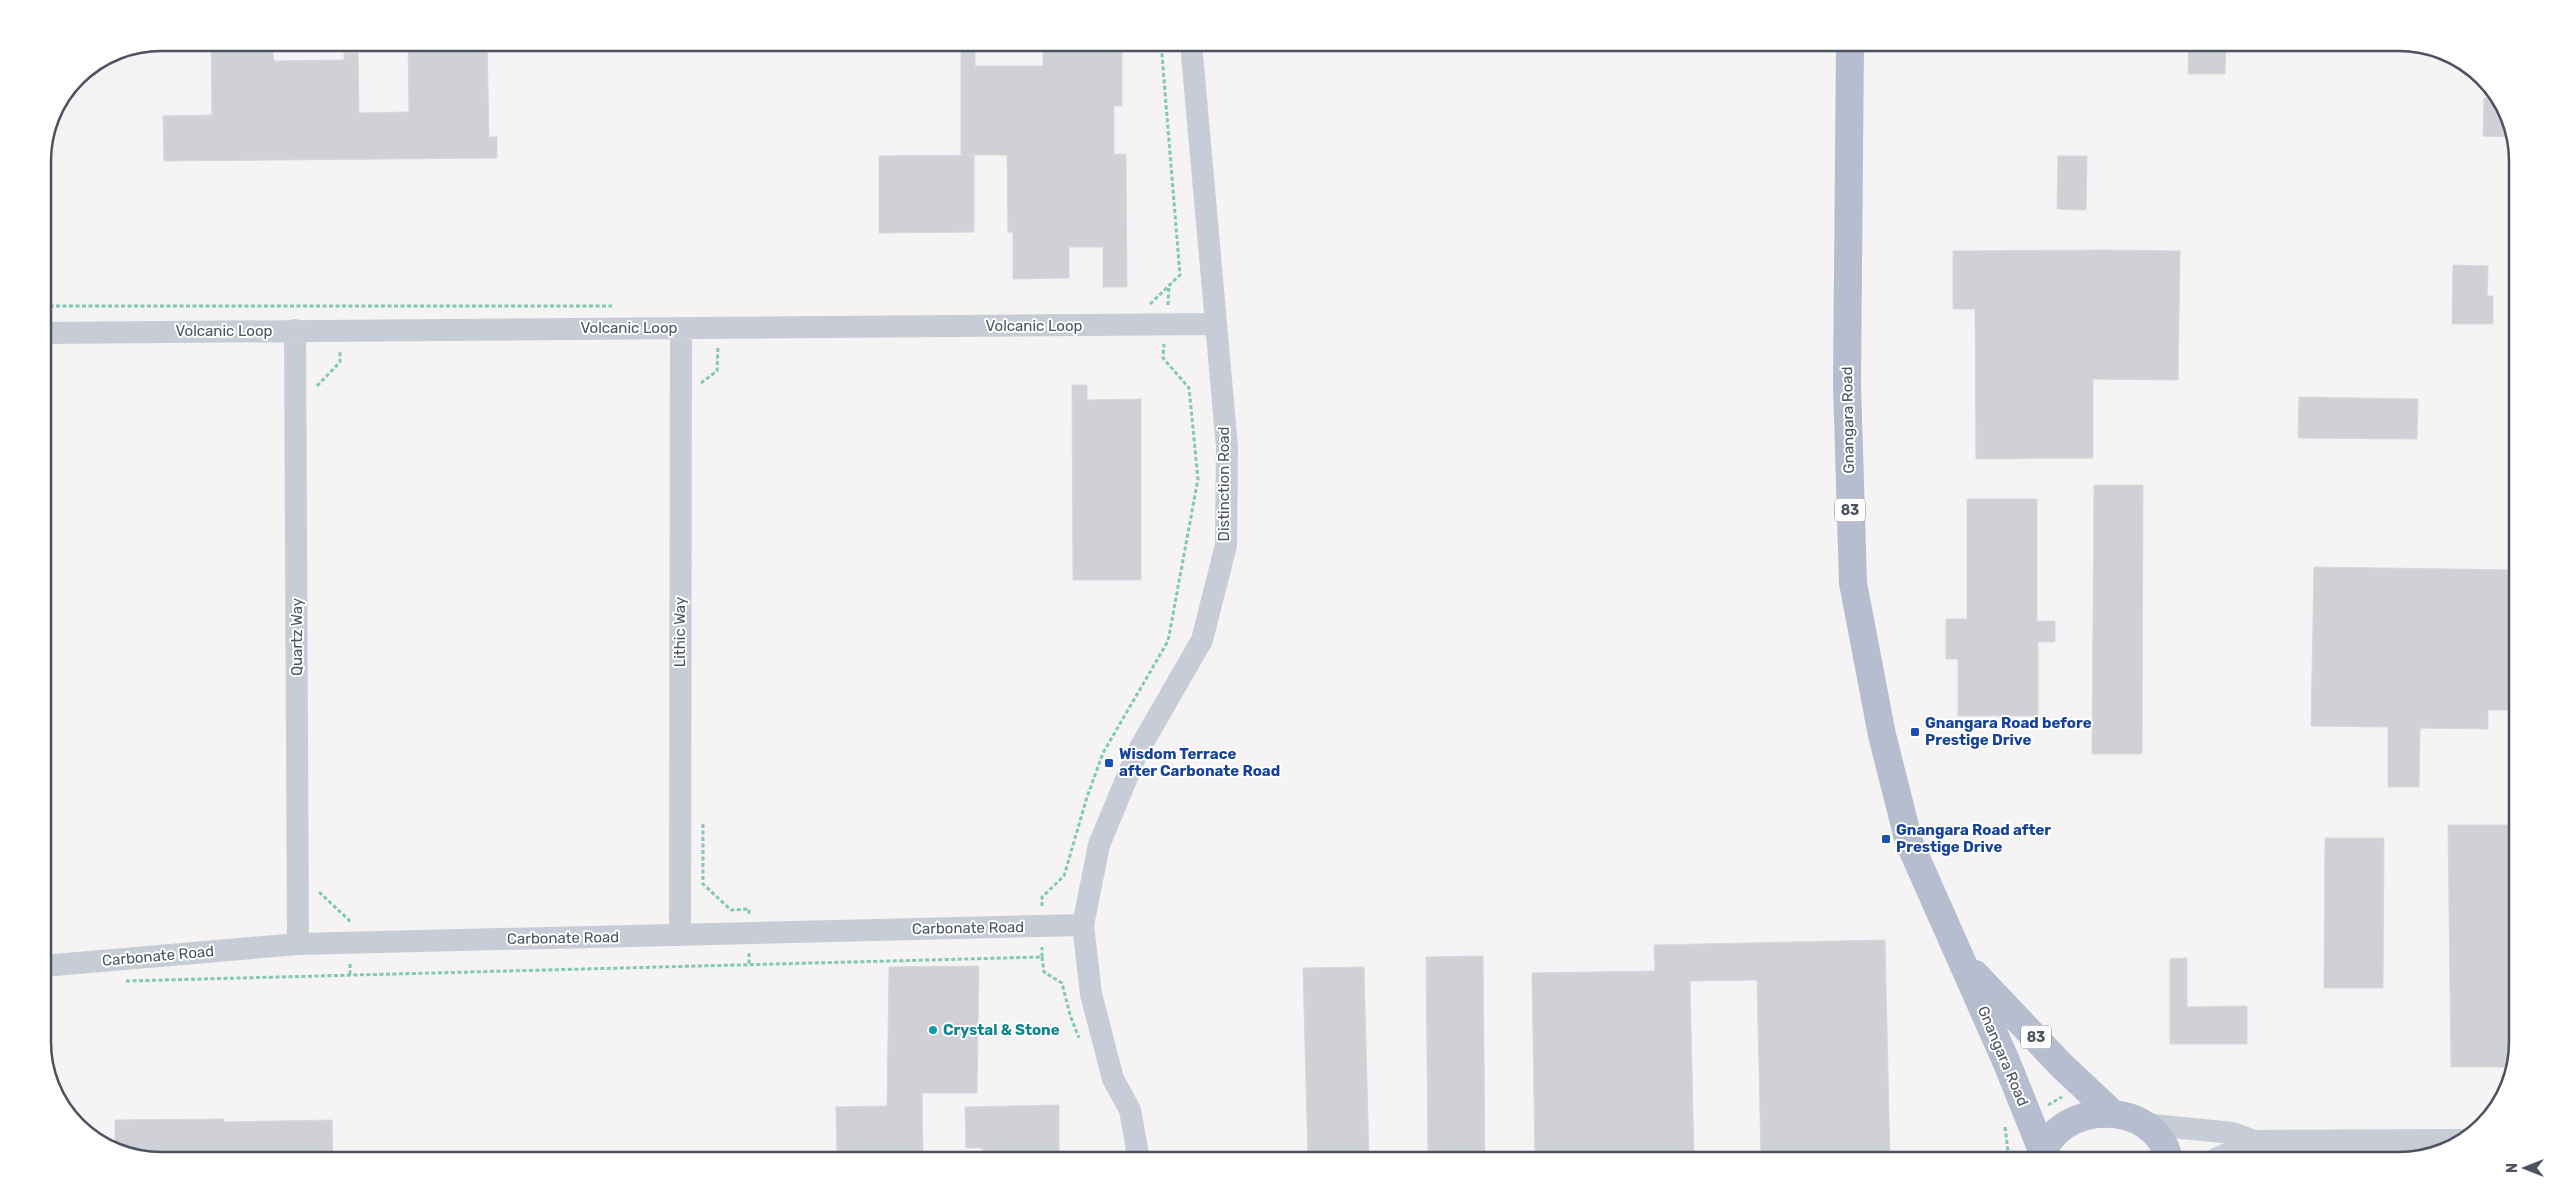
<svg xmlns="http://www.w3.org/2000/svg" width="2560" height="1203" font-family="Rubik,sans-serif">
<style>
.building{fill:#d0d1d6;stroke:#d7d8dd}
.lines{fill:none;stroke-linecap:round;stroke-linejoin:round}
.path{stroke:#80c9b4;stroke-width:3;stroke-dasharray:4 2.5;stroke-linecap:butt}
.minor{stroke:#c8ccd6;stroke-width:22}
.major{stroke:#b5bdcf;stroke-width:28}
.transit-dot{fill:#1a4fb4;stroke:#fff;stroke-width:2}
.culture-dot{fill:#0f9aa8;stroke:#fff;stroke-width:2}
.labels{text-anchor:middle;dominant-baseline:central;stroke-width:4;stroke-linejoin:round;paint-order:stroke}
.shield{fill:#fff;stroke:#82868f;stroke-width:1}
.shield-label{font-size:14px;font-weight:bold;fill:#4c525f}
.street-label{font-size:15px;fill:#4c525f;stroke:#fff}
.transit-label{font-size:15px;font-weight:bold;fill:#164399;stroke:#fff;text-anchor:start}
.culture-label{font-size:15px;font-weight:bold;fill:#0d838f;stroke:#fff;text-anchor:start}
.rim{fill:none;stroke:#4c525f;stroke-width:2.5}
</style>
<rect width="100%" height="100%" fill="#f5f3f3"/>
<!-- building -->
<path class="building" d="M211,42H258V52H273L274,61L344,60V53H358L359,113L409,112L408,42H487L489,137H497V158L164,161L163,116L212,115Z
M961,42H975V66H1043V42H1122V106H1114V154H1126L1127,287H1103V247H1069V278L1013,279V232H1008L1007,155H961Z
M2189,42H2226L2225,74H2188Z
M2484,98H2498L2511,137L2483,136Z
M974,155V232L879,233V156Z
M2058,156H2087L2086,210L2057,209Z
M2104,250L2180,251L2178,380L2093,379V458L1976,459L1975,309H1953V251Z
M2453,265L2488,266L2487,296H2493V324H2452Z
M1072,385H1087V400L1141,399V580H1073Z
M2299,397L2418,399L2417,439L2298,438Z
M2094,485H2143L2142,754H2092Z
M1967,499H2037V621H2055V642H2038V716H1958V659H1946V619H1967Z
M2314,567L2517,570V710H2488V729L2420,728L2419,787H2388V727L2311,726Z
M2448,825H2517L2518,1042L2512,1067H2451Z
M2325,838H2384L2383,988H2324Z
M1885,940L1890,1160H1799V1157L1761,1158L1757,980L1690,981L1694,1160H1535L1532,973L1655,971L1654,945Z
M1483,956L1485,1160H1428L1426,957Z
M2187,958V1007L2247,1006V1044H2170V959Z
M979,966L977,1093H922L923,1160H837L836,1107L887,1106L889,967Z
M1364,967L1369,1160H1308L1303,968Z
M1059,1105V1160H982V1148H966L965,1107Z
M224,1119V1122L332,1120L333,1160H161L115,1151V1120Z"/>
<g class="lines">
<!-- path -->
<path class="path" d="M1150,304L1180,275L1161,43
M1168,305L1169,286
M43,306H612
M701,383L717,371L718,347
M317,386L340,362V352
M703,824V884L731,910L749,909V914
M319,892L349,920V922
M1042,906V897L1064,876L1087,797L1103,753L1168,641L1198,479L1189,388L1163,358L1164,344
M749,953V965
M1042,957L1044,972L1062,983L1070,1015L1079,1038
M350,964V976
M126,981L1042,957V947
M2048,1105L2062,1097
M2005,1127L2009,1160"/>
<!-- minor -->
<path class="minor" d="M295,330L298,944
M43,333L1215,324
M680,935L681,328
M43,966L298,944L1083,925
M2143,1124L2233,1133L2254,1141L2464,1140
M1139,1160L1130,1110L1113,1079L1091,994L1083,925L1099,845L1137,753L1202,640L1226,545L1227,447L1191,43
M2214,1160L2254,1141"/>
<!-- major -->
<path class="major" d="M1850,43L1847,384L1853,583L1882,735L1909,842L2006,1061L2043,1153
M1975,974L2061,1065L2111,1112
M2041,1160C2054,1099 2157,1098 2169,1160"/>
</g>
<!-- markers -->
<g class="transit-dot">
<rect x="1910" y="727" width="10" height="10" rx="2.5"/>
<rect x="1104" y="758" width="10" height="10" rx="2.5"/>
<rect x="1881" y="834" width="10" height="10" rx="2.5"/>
</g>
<circle class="culture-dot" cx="933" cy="1030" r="5"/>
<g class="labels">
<!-- shield labels -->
<g class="shield">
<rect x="1835" y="498.5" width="30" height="23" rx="4"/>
<rect x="2021" y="1025.5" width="30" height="23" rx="4"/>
</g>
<g class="shield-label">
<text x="1850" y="510">83</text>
<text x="2036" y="1037">83</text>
</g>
<!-- street labels -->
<g class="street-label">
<text x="1034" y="326">Volcanic Loop</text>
<text x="629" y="328">Volcanic Loop</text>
<text x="224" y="331">Volcanic Loop</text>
<text transform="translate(1848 420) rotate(-91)">Gnangara Road</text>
<text transform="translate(1224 484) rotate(-90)">Distinction Road</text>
<text transform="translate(680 632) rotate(-90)">Lithic Way</text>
<text transform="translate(297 637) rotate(-90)">Quartz Way</text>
<text transform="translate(968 928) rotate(-1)">Carbonate Road</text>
<text transform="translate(563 938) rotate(-1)">Carbonate Road</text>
<text transform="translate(158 956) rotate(-5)">Carbonate Road</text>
<text transform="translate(2003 1056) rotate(67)">Gnangara Road</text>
</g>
<!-- transit labels -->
<g class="transit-label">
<text x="1925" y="723">Gnangara Road before<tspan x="1925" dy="17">Prestige Drive</tspan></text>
<text x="1119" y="754">Wisdom Terrace<tspan x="1119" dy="17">after Carbonate Road</tspan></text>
<text x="1896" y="830">Gnangara Road after<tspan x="1896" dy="17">Prestige Drive</tspan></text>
</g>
<!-- culture labels -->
<g class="culture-label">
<text x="943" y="1030">Crystal &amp; Stone</text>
</g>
</g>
<!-- crop -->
<path d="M0 0H2560V1203H0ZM161 51H2399A110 110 0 0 1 2509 161V1042A110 110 0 0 1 2399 1152H161A110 110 0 0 1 51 1042V161A110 110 0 0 1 161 51Z" fill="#fff" fill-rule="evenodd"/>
<path class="rim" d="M161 51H2399A110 110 0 0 1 2509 161V1042A110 110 0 0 1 2399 1152H161A110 110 0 0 1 51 1042V161A110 110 0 0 1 161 51Z"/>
<!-- north arrow -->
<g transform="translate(2525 1168) rotate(270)" stroke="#ffffff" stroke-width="4" paint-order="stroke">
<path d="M0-4L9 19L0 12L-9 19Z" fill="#4c525f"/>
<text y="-8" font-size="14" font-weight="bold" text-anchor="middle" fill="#4c525f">N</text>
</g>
</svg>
